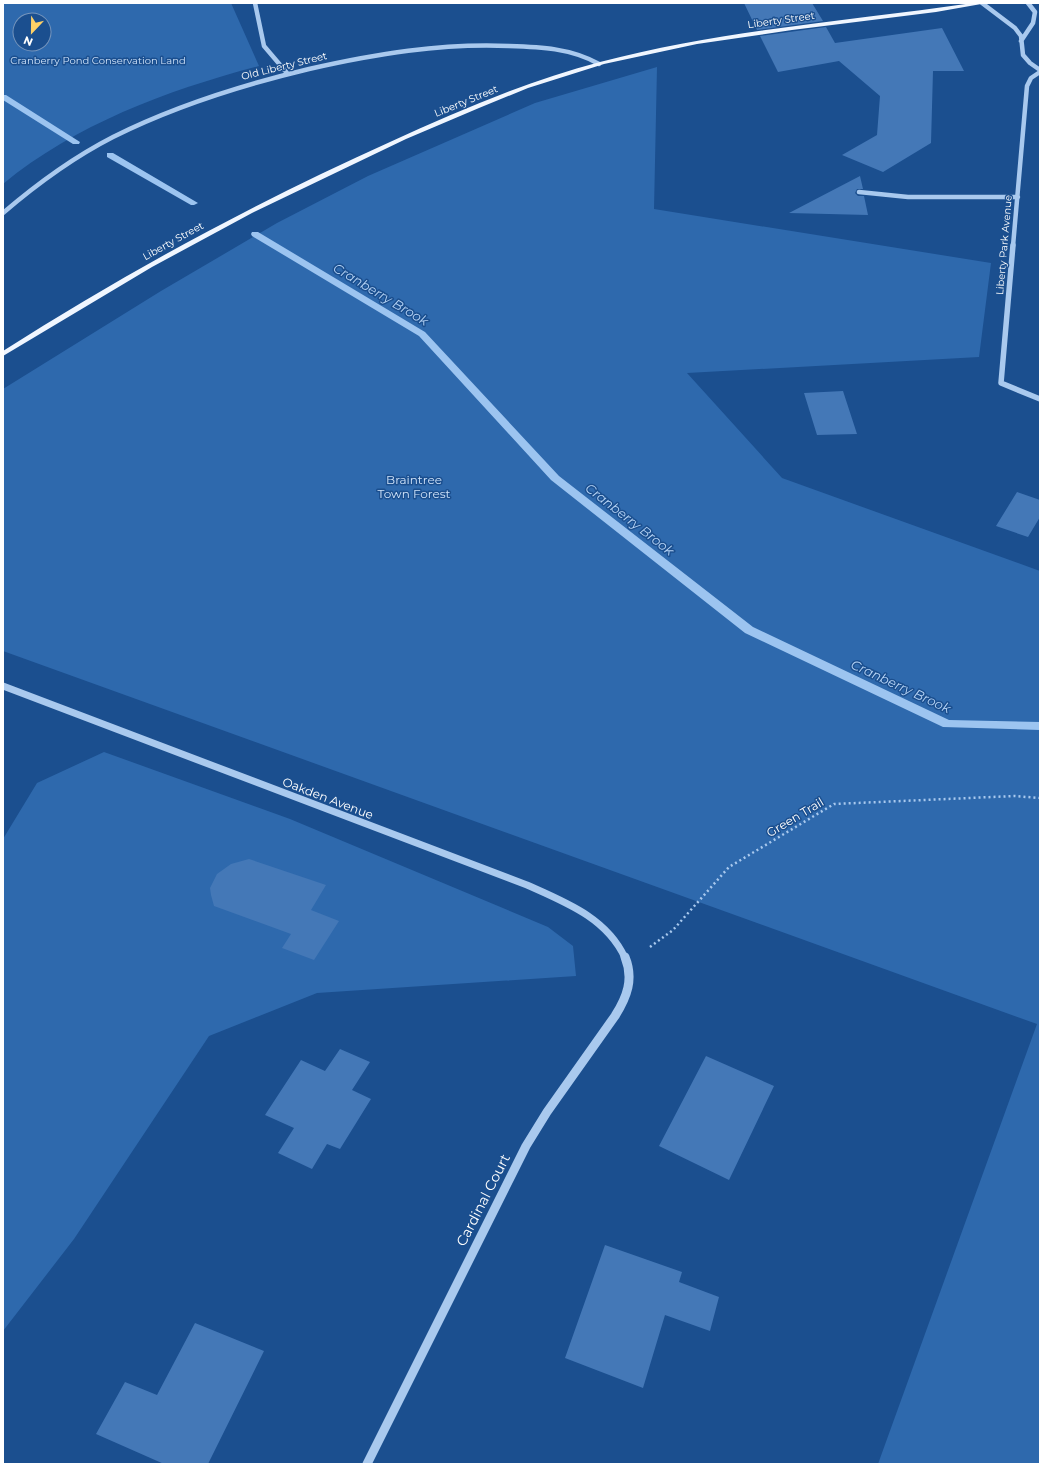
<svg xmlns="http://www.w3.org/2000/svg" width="1043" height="1467" font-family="Montserrat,sans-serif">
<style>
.green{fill:#2e69ad;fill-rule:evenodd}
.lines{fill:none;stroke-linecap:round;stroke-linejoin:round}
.stream{fill:#9cc4f0;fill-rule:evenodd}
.building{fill:#4478b7}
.path{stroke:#a9c9ee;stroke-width:2.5;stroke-dasharray:2 3;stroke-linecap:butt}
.minor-far3{stroke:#a9c9ee;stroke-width:4.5}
.minor-far2{stroke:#a9c9ee;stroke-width:5.5}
.minor-far1{stroke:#a9c9ee;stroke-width:7}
.minor{stroke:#a9c9ee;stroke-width:9}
.major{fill:#f0f6ff;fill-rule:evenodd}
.labels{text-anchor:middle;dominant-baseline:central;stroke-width:3;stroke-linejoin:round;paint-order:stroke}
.far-street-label{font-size:10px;fill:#fff;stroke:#1b4f8f}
.far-park-label{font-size:10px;fill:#cfe3fa;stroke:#1b4f8f}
.park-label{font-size:12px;fill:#cfe3fa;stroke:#1b4f8f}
.street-label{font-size:12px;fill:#fff;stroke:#1b4f8f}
.water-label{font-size:13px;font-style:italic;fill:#b5d3f5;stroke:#1b4f8f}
.near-street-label{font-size:14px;fill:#fff;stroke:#1b4f8f}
</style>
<rect width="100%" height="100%" fill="#1b4f8f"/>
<!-- green -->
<path class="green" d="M3,3H231L259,66C168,90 76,124 3,184ZM20,20H44V44H20Z
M657,67L654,209L991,263L979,357L687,373L782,478L1040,571V1464H878L1037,1024L3,651V389L161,291L277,223L368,176L535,103Z
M104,752L290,819L548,927L573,946L576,976L317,993L209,1036L74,1239L3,1331V839L37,783Z"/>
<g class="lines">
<!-- stream -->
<path class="stream" d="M3,95H6L80,142L79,144H73L3,100Z
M107,153H113L198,203L194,205H191L107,157Z
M252,232H258L425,332L559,476L753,627L949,720L1040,722V730L943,727L745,633L551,480L419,336L252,236L251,234Z"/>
</g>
<!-- building -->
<path class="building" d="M744,3H812L823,21L757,30Z
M826,27L835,43L942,28L964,71H933L931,143L883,172L842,155L877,135L880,96L839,61L778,72L760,36Z
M860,176L863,189H857L855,193L858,196H864L868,215L789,213Z
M843,391L857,434L817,435L804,393Z
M1017,492L1040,500V517L1028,537L996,526Z
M249,859L326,885L311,910L339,921L314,960L282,948L291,934L214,906L211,895L210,888L217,874L231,864Z
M340,1049L370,1062L352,1090L371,1099L340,1149L327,1144L312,1169L278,1153L294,1128L265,1115L301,1060L325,1071Z
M706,1056L774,1086L729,1180L659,1146Z
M605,1245L682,1272L679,1282L719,1297L710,1331L665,1315L643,1388L565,1358Z
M195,1323L264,1351L208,1464H164L96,1434L125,1382L157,1395Z"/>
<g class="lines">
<!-- path -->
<path class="path" d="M650,947L673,930L729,867L834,804L1014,796L1040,798"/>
<!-- minor-far3 -->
<path class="minor-far3" d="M255,3L264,46L287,73
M982,3L1015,28L1021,36L1023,55L1030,63L1040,70
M1021,41L1033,23L1035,12L1028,3
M859,192L908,197H1018
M3,213C38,183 72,158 113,137C175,106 242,85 309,69C375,54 441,43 509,46C540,47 571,48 599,64
M1013,246L1027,86L1031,78L1040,72"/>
<!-- minor-far2 -->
<path class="minor-far2" d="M1013,245L1001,383L1040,399"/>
<!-- minor-far1 -->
<path class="minor-far1" d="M3,686L527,885C565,902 607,918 625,958"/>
<!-- minor -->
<path class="minor" d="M367,1464L526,1146L547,1112L615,1016C627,997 634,979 625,957"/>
<!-- major -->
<path class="major" d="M973,3H987L936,12L792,30L697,44L604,64L528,88L479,108L406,139L252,213L152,267L3,356V351C127,272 256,202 390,142C458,111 527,81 600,62C722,30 848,21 973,3Z"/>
</g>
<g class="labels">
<!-- far-street labels -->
<g class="far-street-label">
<text transform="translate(781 20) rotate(-8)">Liberty Street</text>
<text transform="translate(284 66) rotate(-14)">Old Liberty Street</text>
<text transform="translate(466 101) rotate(-22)">Liberty Street</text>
<text transform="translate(173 241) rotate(-29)">Liberty Street</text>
<text transform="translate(1004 245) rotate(-85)">Liberty Park Avenue</text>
</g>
<!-- far-park labels -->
<g class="far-park-label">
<text x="98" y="60">Cranberry Pond Conservation Land</text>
</g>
<!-- park labels -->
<g class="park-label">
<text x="414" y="479">Braintree<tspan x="414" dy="14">Town Forest</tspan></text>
</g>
<!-- street labels -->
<g class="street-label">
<text transform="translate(328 798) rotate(21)">Oakden Avenue</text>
<text transform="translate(795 817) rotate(-31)">Green Trail</text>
</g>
<!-- water labels -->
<g class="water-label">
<text transform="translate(381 294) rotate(31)">Cranberry Brook</text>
<text transform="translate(630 519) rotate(38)">Cranberry Brook</text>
<text transform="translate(901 686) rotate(25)">Cranberry Brook</text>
</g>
<!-- near-street labels -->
<g class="near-street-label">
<text transform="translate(483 1200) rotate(-63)">Cardinal Court</text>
</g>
</g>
<!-- border -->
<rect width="1043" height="1467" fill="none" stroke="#ffffff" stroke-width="8"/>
<!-- north arrow -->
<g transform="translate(32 32) rotate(202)"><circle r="19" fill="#1b4f8f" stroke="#7695bc"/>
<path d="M0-3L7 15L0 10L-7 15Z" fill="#ffd166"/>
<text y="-6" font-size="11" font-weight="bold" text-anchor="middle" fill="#ffffff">N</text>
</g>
</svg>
